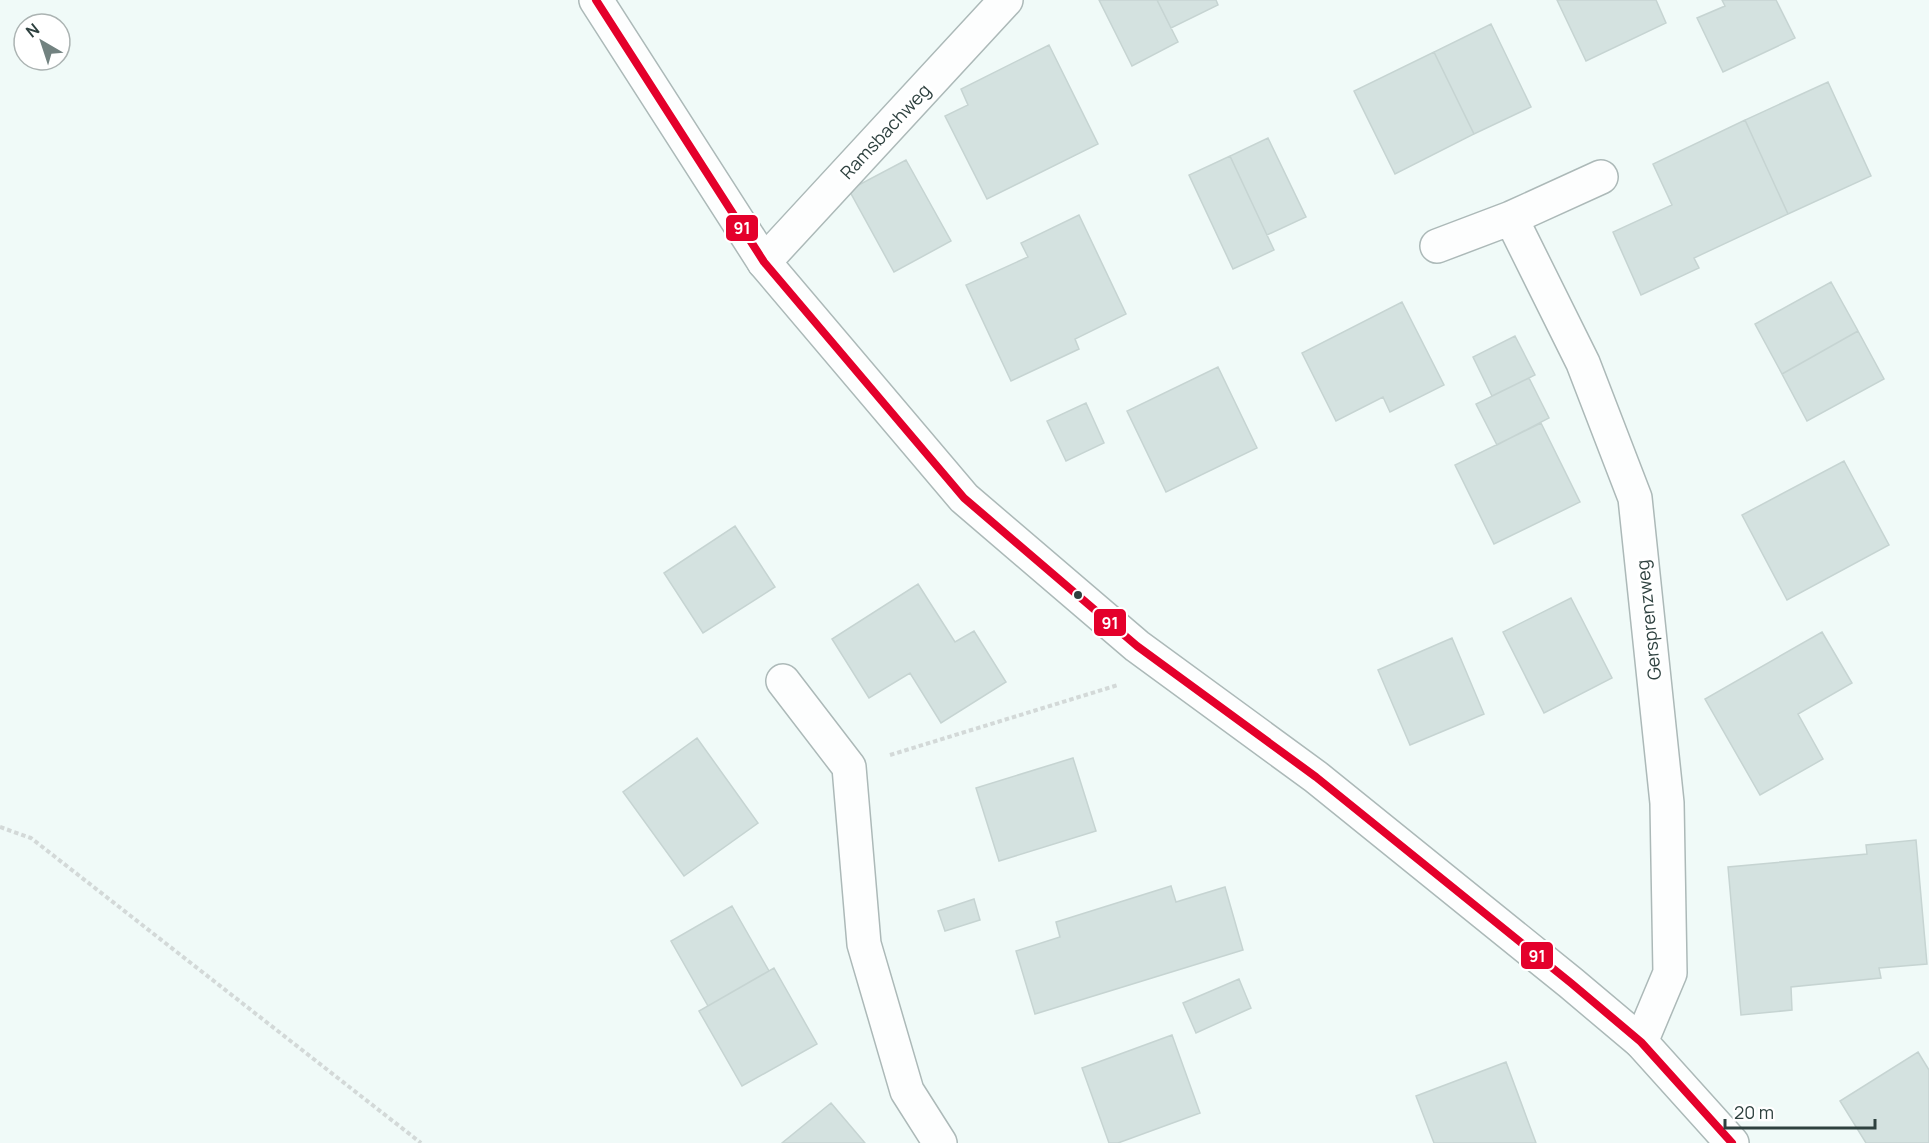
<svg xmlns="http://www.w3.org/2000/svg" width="1929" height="1143" font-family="Manrope,sans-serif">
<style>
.building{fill:#d4e2e0;stroke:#c6d4d2;stroke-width:1.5}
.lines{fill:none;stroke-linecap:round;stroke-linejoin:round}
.street-casing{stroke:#acb9b8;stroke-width:36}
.secondary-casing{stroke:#acb9b8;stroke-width:36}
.path{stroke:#d3d9d8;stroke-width:4;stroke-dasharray:4.5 3;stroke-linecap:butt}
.street{stroke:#fdfefe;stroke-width:33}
.secondary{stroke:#fdfefe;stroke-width:33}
.bus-1-casing{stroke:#fff;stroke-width:12}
.bus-1{stroke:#e4002b;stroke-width:8}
.bus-dot{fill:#2e413f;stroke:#fff;stroke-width:2}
.labels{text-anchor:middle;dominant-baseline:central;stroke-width:6;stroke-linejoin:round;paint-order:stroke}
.street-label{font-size:18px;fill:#2e413f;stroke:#fff}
.line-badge{stroke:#fff;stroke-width:2}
.badge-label{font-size:16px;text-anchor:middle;font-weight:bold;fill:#fff}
</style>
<rect width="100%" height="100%" fill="#f0faf8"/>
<!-- building -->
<path class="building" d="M1099,0H1157L1178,42L1132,66Z
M1157,0H1216L1218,5L1171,28Z
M1557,0H1656L1666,23L1586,61Z
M1722,0H1776L1795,38L1723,72L1697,18L1725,6Z
M1491,24L1531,107L1474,134L1434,52Z
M1049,45L1098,144L987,199L945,116L968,105L961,89Z
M1434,52L1474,134L1395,174L1354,91Z
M1828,82L1871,176L1788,214L1745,120Z
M1745,120L1788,214L1694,258L1699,268L1641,295L1613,232L1672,205L1653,164Z
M1268,138L1306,217L1267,235L1230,156Z
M1230,156L1274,250L1233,269L1189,175Z
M906,160L951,241L894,272L849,190Z
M1079,215L1126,314L1075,339L1079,349L1011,381L966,285L1028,257L1021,243Z
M1831,282L1858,331L1782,374L1755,324Z
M1402,302L1444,385L1390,412L1383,397L1336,421L1302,353Z
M1858,331L1884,379L1807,421L1782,374Z
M1515,336L1535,375L1492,396L1473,357Z
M1218,367L1257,448L1166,492L1127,411Z
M1529,378L1549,418L1497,445L1476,404Z
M1086,403L1104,443L1066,461L1047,421Z
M1541,423L1580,502L1494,544L1455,465Z
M1844,461L1889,545L1787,600L1742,515Z
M735,526L775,587L703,633L664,573Z
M918,584L955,642L974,631L1006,682L941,723L910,673L869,698L832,639Z
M1571,598L1612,678L1544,713L1503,632Z
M1822,632L1852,683L1798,714L1823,759L1760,795L1705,699Z
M1452,638L1484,714L1410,745L1378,670Z
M697,738L758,823L684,876L623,792Z
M1073,758L1096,831L999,861L976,788Z
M1916,840L1927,964L1879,968L1881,978L1791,987L1792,1010L1741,1015L1728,867L1867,854L1866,845Z
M1171,886L1176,902L1225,887L1243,950L1035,1014L1016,951L1060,937L1056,922Z
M974,899L980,920L945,931L938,911Z
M732,906L769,971L708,1006L671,941Z
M774,968L817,1044L742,1086L699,1011Z
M1239,979L1251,1008L1196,1033L1183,1003Z
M1172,1035L1200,1113L1118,1143H1109L1082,1068Z
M1918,1052L1929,1070V1143H1866L1840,1101Z
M1506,1062L1536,1143H1434L1416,1096Z
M831,1103L865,1143H782Z"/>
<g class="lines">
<!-- street casing -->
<g class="street-casing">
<path id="street" d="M1511,218L1583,363L1635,498L1667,803L1670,973L1641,1042
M1437,246L1511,218L1601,177
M764,262L1006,0
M783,681L849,767L864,944L907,1091L940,1143"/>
</g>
<!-- secondary casing -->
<g class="secondary-casing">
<path id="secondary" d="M596,0L764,262L964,498L1137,646L1316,777L1571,983L1641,1042L1732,1143"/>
</g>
<!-- path -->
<path class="path" d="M890,755L1118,685
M0,827L31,838L421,1143"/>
<!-- street -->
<use href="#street" class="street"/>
<!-- secondary -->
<use href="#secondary" class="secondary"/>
<!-- bus-1 casing -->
<g class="bus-1-casing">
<path id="bus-1" d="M596,0L764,262L964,498L1137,646L1316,777L1571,983L1641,1042L1732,1143"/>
</g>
<!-- bus-1 -->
<use href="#bus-1" class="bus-1"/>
</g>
<!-- markers -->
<circle class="bus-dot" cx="1078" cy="595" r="5"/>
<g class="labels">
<!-- street labels -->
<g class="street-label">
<text transform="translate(885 131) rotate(-47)">Ramsbachweg</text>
<text transform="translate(1648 620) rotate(-96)">Gersprenzweg</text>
</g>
</g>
<g class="line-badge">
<rect x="725" y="214" width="34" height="28" rx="6" fill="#e4002b"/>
<rect x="1093" y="608" width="34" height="29" rx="6" fill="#e4002b"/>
<rect x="1520" y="941" width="34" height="29" rx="6" fill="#e4002b"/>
</g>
<g class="badge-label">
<text x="742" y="234">91</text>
<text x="1110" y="629">91</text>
<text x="1537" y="962">91</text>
</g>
<!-- north arrow -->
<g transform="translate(42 42) rotate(321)"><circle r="28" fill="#ffffff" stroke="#abb3b2" stroke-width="1.5"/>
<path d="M0-4.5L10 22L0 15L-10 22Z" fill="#728280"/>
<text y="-9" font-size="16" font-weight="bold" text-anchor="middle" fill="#2e413f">N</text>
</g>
<!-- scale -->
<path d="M1725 1119v9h150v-9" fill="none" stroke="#2e413f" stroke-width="3"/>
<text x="1734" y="1119" font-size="18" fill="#2e413f" stroke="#ffffff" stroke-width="4.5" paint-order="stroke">20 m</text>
</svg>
